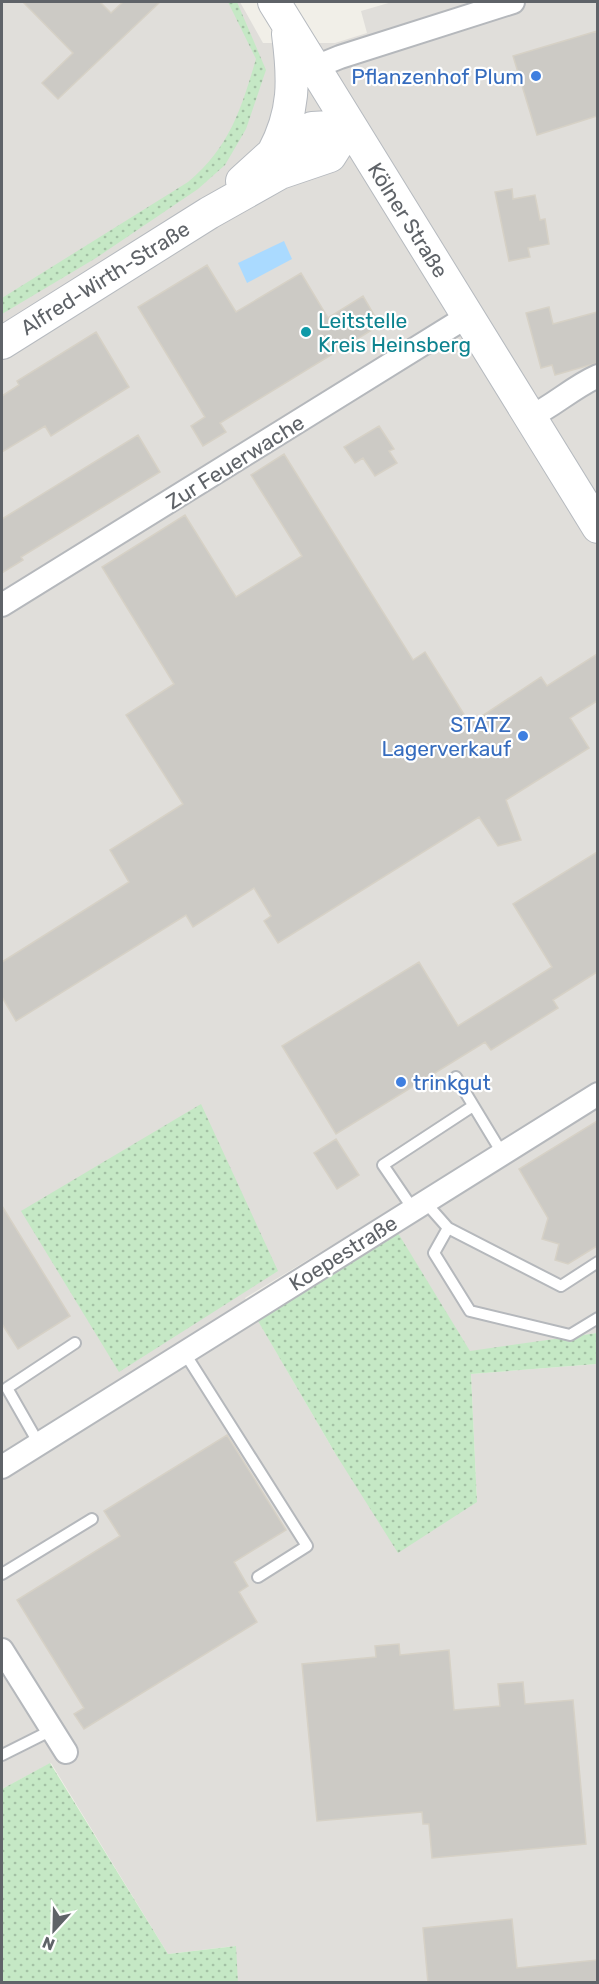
<svg xmlns="http://www.w3.org/2000/svg" width="599" height="1984" font-family="Rubik,sans-serif">
<style>
.industrial{fill:#e0deda}
.grass{fill:url(#grass-dots)}
.water{fill:#aadaff}
.building{fill:#cccac5;stroke:#d6d1c6;stroke-width:1.5}
.lines{fill:none;stroke-linecap:round;stroke-linejoin:round}
.lane-casing{stroke:#b5b8bc;stroke-width:14}
.street-casing{stroke:#b5b8bc;stroke-width:26}
.secondary-casing{stroke:#b6babf;stroke-width:34}
.lane{stroke:#fff;stroke-width:10}
.street{stroke:#fff;stroke-width:22}
.secondary{stroke:#fff;stroke-width:32}
.shop-dot{fill:#3f7fe0;stroke:#fff;stroke-width:2}
.culture-dot{fill:#0f9aa8;stroke:#fff;stroke-width:2}
.labels{text-anchor:middle;dominant-baseline:central;stroke-width:4.5;stroke-linejoin:round;paint-order:stroke}
.shop-label{font-size:21px;fill:#366cbe;stroke:#fff;text-anchor:end}
.street-label{font-size:21px;fill:#5f6368;stroke:#fff}
.culture-label{font-size:21px;fill:#0d838f;stroke:#fff;text-anchor:start}
</style>
<defs>
<pattern id="grass-dots" width="8" height="8" patternUnits="userSpaceOnUse" patternTransform="scale(1.5)"><rect width="8" height="8" fill="#c5e8c5"/><path d="M2 2h.1M6 6h.1" fill="none" stroke="#a3c0a4" stroke-width="1.8" stroke-linecap="round"/></pattern>
</defs>
<rect width="100%" height="100%" fill="#f1efe8"/>
<!-- industrial -->
<path class="industrial" d="M2,2H240L263,43H335L367,33L361,11L392,2H597V1333L470,1352L385,1213L245,1298L335,1453L477,1502L471,1374L597,1364V1982H238L235,1946L168,1954L51,1763L2,1789Z"/>
<!-- grass -->
<path class="grass" d="M228,2H237L266,70L246,129L225,165L198,189L96,258L2,314V298L188,182C230,147 241,109 256,59Z
M201,1104L278,1271L119,1372L21,1211Z
M398,1233L470,1351L597,1333V1364L471,1374L477,1502L398,1553L335,1453L258,1321Z
M50,1763L168,1954L236,1946L238,1982H2V1789Z"/>
<!-- water -->
<path class="water" d="M284,241L292,259L247,283L238,263Z"/>
<!-- building -->
<path class="building" d="M23,2H100L111,13L123,2H160L58,99L42,83L73,53Z
M597,31V116L537,135L513,56Z
M512,189L513,199L535,195L540,220L545,219L549,244L528,248L530,257L509,261L495,192Z
M207,265L236,312L301,273L328,318L363,296L380,325L220,423L226,432L203,446L191,426L205,417L138,307Z
M549,307L553,324L597,312V363L555,375L552,365L541,368L526,313Z
M96,332L129,387L51,436L45,426L2,452V396L19,385L17,381Z
M379,426L394,449L389,451L397,463L375,476L363,458L355,463L344,447Z
M138,435L160,472L21,557L23,560L2,573V519Z
M284,454L413,660L425,652L470,724L541,677L547,686L597,654V701L570,718L589,748L506,800L521,840L498,846L479,817L278,943L264,921L271,916L254,888L193,927L186,915L16,1021L2,997V962L129,882L110,850L183,804L126,715L174,684L102,567L185,515L236,597L302,556L251,475Z
M597,852V972L553,1000L558,1008L491,1050L485,1042L336,1134L282,1046L419,962L458,1026L552,967L513,904Z
M597,1121V1246L568,1264L555,1260L559,1244L542,1239L548,1218L519,1169Z
M336,1139L359,1175L337,1189L314,1153Z
M2,1206L70,1316L18,1349L2,1324Z
M227,1435L286,1530L234,1562L248,1586L239,1592L257,1622L84,1729L74,1714L84,1708L17,1600L120,1536L104,1511Z
M399,1644L400,1655L449,1650L454,1710L500,1706L498,1684L523,1682L525,1704L573,1700L586,1844L432,1858L429,1824H423L422,1812L317,1821L302,1664L376,1657L375,1646Z
M512,1919L517,1968L597,1960V1983H428L423,1928Z"/>
<g class="lines">
<!-- lane casing -->
<g class="lane-casing">
<path id="lane" d="M456,1077L502,1153
M425,1202L448,1228L561,1286L598,1262
M413,1209L383,1165L473,1106
M448,1228L434,1253L470,1311L570,1335L598,1318
M184,1352L307,1546L258,1577
M39,1444L7,1388L75,1343
M2,1574L92,1519
M2,1755L52,1730"/>
</g>
<!-- street casing -->
<g class="street-casing">
<path id="street" d="M313,68L340,57L513,2
M530,417C555,405 573,387 598,376
M2,605L468,316
M2,1467L598,1094
M2,1650L66,1752"/>
</g>
<!-- secondary casing -->
<g class="secondary-casing">
<path id="secondary" d="M274,2L598,527
M273,153C295,112 294,80 288,34
M242,181L273,153L312,128L349,126
M2,343L209,213L280,173L330,156L349,126"/>
</g>
<!-- lane -->
<use href="#lane" class="lane"/>
<!-- street -->
<use href="#street" class="street"/>
<!-- secondary -->
<use href="#secondary" class="secondary"/>
</g>
<!-- markers -->
<g class="shop-dot">
<circle cx="536" cy="76" r="6"/>
<circle cx="523" cy="736" r="6"/>
<circle cx="401" cy="1082" r="6"/>
</g>
<circle class="culture-dot" cx="306" cy="332" r="6"/>
<g class="labels">
<!-- shop labels -->
<g class="shop-label">
<text x="524" y="76">Pflanzenhof Plum</text>
<text x="511" y="724">STATZ<tspan x="511" dy="24">Lagerverkauf</tspan></text>
<text x="413" y="1082" text-anchor="start">trinkgut</text>
</g>
<!-- street labels -->
<g class="street-label">
<text transform="translate(408 220) rotate(58)">Kölner Straße</text>
<text transform="translate(105 278) rotate(-32)">Alfred-Wirth-Straße</text>
<text transform="translate(235 462) rotate(-32)">Zur Feuerwache</text>
<text transform="translate(343 1253) rotate(-32)">Koepestraße</text>
</g>
<!-- culture labels -->
<g class="culture-label">
<text x="318" y="320">Leitstelle<tspan x="318" dy="24">Kreis Heinsberg</tspan></text>
</g>
</g>
<!-- border -->
<rect width="599" height="1984" fill="none" stroke="#5f6368" stroke-width="6"/>
<!-- north arrow -->
<g transform="translate(54 1930) rotate(202)" stroke="#ffffff" stroke-width="4.5" paint-order="stroke">
<path d="M0-4.5L10 22L0 15L-10 22Z" fill="#5f6368"/>
<text y="-9" font-size="16" font-weight="bold" text-anchor="middle" fill="#5f6368">N</text>
</g>
</svg>
